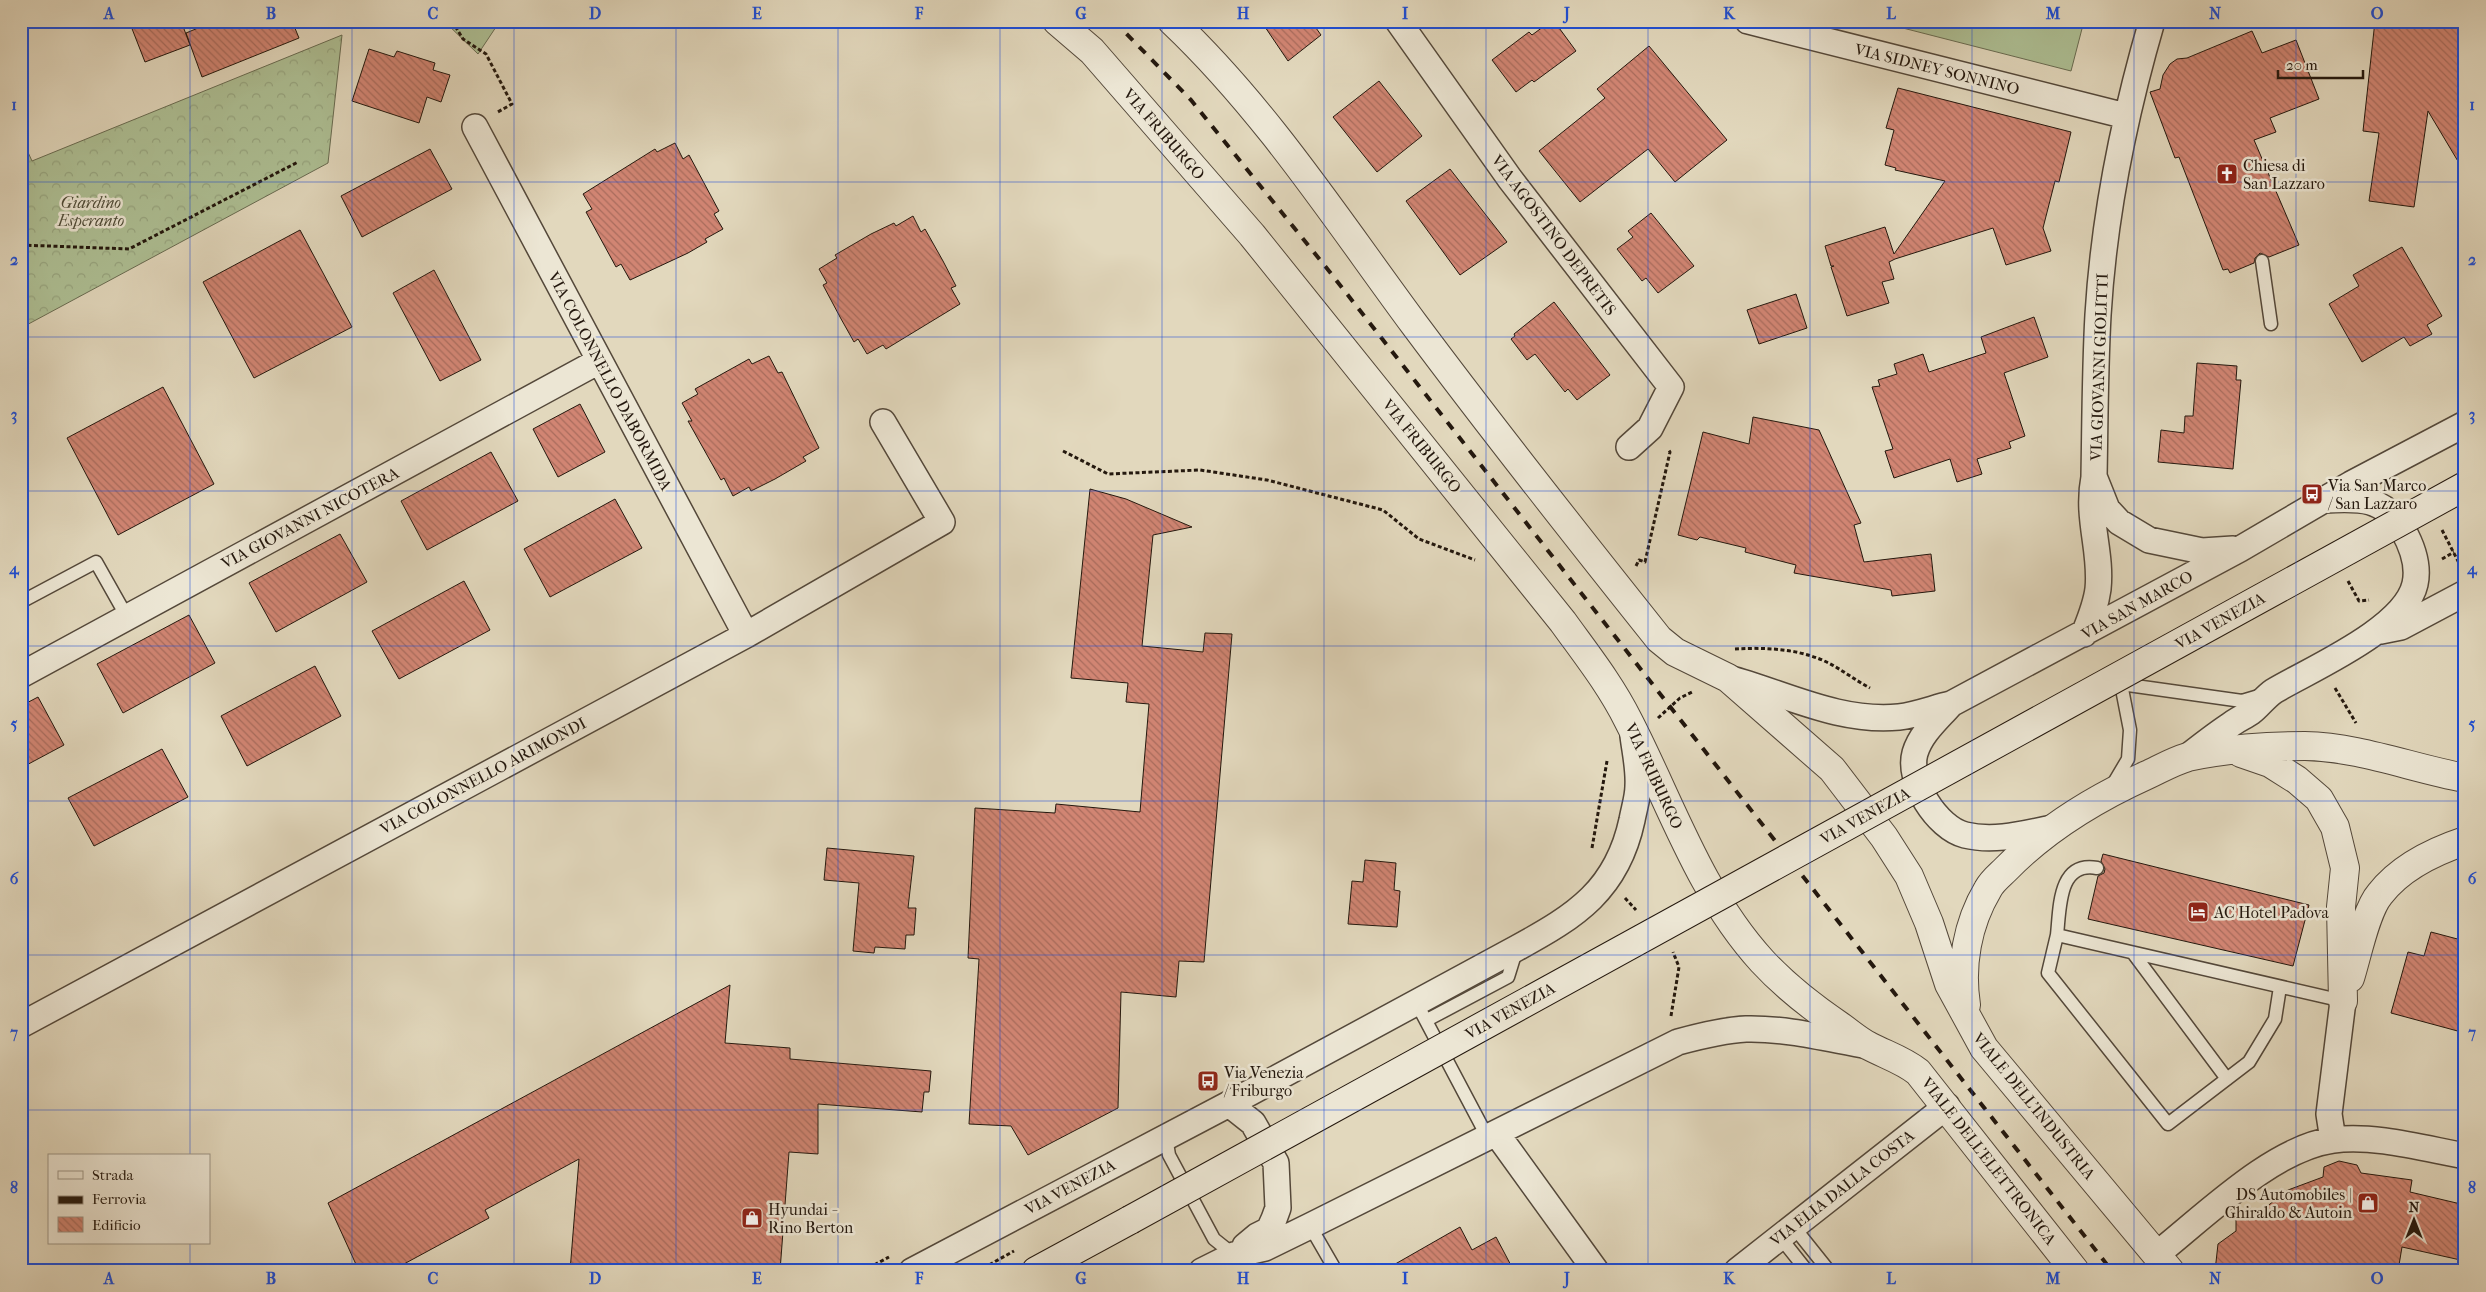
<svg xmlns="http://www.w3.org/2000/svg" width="2486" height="1292" font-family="'IM FELL French Canon',serif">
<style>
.forest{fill:url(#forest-crowns);stroke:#696c52}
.garden{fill:#aec095;stroke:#696c52}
.building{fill:url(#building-back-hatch);stroke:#24180e}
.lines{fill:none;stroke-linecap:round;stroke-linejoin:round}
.service-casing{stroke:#54483a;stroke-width:15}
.minor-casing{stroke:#54483a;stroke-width:28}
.tertiary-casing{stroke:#54483a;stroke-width:30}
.secondary-casing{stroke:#24180e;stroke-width:30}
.path{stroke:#24180e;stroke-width:3;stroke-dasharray:4 2.5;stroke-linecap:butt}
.service{stroke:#ece6d4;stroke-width:12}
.minor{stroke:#ece6d4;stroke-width:25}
.tertiary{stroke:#ece6d4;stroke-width:28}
.secondary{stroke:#ece6d4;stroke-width:28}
.rail{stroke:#24180e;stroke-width:4;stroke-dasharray:9 9;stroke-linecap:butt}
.secondary-bridge-casing{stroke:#24180e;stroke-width:30;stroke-linecap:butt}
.secondary-bridge{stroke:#ece6d4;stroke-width:28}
.grid{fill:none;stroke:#1d4ed8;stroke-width:1;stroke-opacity:0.55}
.labels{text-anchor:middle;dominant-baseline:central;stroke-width:5;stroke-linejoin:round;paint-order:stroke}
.street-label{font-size:16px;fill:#24180e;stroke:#ece6d4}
.poi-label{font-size:16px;fill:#24180e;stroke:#ece6d4;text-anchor:start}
.park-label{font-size:16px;font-style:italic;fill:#4d4a36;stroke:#ece6d4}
.neatline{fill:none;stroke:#1d4ed8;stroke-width:2}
.grid-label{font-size:16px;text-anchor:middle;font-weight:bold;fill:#1d4ed8}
</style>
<defs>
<pattern id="forest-crowns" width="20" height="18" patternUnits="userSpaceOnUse" patternTransform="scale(1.25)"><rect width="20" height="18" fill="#aec095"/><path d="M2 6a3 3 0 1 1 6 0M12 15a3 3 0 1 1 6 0" fill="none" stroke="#96a47f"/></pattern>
<pattern id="building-back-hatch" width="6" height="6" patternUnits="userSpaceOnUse" patternTransform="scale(1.25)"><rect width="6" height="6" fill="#d18573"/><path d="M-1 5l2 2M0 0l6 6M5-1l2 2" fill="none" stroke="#a96c5d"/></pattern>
</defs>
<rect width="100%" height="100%" fill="#e2d8bd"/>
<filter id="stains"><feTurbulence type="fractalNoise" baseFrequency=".004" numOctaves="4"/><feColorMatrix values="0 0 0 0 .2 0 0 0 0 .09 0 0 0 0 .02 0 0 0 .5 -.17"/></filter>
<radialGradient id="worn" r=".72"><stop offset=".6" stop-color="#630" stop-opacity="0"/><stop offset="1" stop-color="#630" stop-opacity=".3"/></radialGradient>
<!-- forest -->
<path class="forest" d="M342,35L328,163L21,328V137L32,161Z"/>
<!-- garden -->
<path class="garden" d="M444,21H500L478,54Z
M1896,21H2084L2071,71L1895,26Z"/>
<!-- building -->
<path class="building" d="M129,21H181L190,45L145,62Z
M215,21H292L299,38L202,77L186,33Z
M1261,21H1311L1321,35L1288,61Z
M1551,21H1554L1576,51L1534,82L1532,80L1516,92L1492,60L1529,32L1532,35Z
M2375,21H2465V173L2428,111L2414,207L2369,201L2379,133L2363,131Z
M2252,31L2262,53L2296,40L2319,99L2270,118L2276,132L2254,140L2299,245L2269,257L2260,253L2255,258L2254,263L2230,273L2228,269L2223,270L2179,157L2175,158L2150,92L2160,89L2163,75L2170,64L2177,59L2187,58Z
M1649,46L1727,140L1675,182L1648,149L1580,202L1539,151L1605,98L1597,89Z
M369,49L394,57L397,51L435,63L433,70L450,75L441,102L427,97L419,123L352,101Z
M1379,81L1422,136L1377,172L1333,117Z
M1898,88L2071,132L2059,182L2055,181L2043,228L2051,251L2006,265L1993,228L1895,259L1889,262L1894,279L1882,282L1889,303L1847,316L1831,267L1834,266H1831L1825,246L1885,227L1894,254L1945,181L1895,170L1896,168L1885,165L1894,130L1886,128Z
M675,143L683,159L689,155L719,211L714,214L723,229L705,239L707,242L688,253L630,280L621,264L616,267L586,212L592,209L583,194L655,149L657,152Z
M430,149L452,189L362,237L341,196Z
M1450,169L1507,242L1460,275L1406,201Z
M1651,213L1694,266L1658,293L1646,278L1642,281L1617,249L1633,237L1628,231Z
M913,216L921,232L925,229L943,261L956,286L951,288L960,304L886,349L883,345L867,354L858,339L854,342L840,317L823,285L827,283L819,269L837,258L835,255L871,234L894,223L896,226Z
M300,230L352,327L254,378L203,282Z
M2402,247L2442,316L2427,325L2432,334L2410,346L2404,337L2362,362L2329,304L2359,286L2353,275Z
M434,270L481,360L440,381L393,293Z
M1796,294L1807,328L1759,344L1747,310Z
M1554,302L1610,375L1577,400L1568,389L1565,392L1535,354L1527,360L1511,339L1515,336L1514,334Z
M2034,317L2048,357L2004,373L2025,436L2009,442L2011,448L1977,459L1982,474L1957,482L1950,459L1894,478L1885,451L1893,449L1872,387L1880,386L1878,380L1897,374L1894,364L1923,354L1929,372L1986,353L1981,337Z
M769,356L778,373L782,372L819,448L803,457L806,461L775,479L751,491L749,487L733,496L724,478L721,480L688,421H692L682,403L698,394L695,389L749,359L752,364Z
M2197,363L2237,366L2236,380H2241L2233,469L2158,462L2161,430L2184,433L2185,416H2193Z
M163,387L214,484L118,535L67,438Z
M580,404L605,452L558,477L533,429Z
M1753,417L1819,430L1861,523L1854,525L1864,562L1931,554L1935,591L1892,596L1891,590L1794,573L1796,565L1745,552L1746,548L1700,537L1697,540L1678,535L1703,432L1749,444Z
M491,452L518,501L427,550L401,501Z
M1090,489L1126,499L1192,527L1153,535L1142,646L1203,652L1205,633L1232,634L1204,962L1179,961L1176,997L1121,992L1118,1108L1028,1155L1011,1126L969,1124L979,959L968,958L975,808L1055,813L1056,804L1140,812L1149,704L1126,702L1128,683L1071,678Z
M615,499L642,548L550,597L524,549Z
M340,534L367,582L276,632L249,583Z
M464,581L490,630L399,679L372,631Z
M189,615L215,663L123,713L97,664Z
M315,666L341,716L247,766L221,716Z
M38,697L64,745L21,768V706Z
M162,749L188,797L94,846L68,798Z
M827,848L914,856L908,908H916L914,935H906L905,949L875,947L874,953L853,951L859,883L824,880Z
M2103,854L2309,905L2293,966L2088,919L2098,876L2104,873L2105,869L2101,861Z
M1365,860L1396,863L1394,890L1400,891L1397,927L1348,924L1352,881L1363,882Z
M2431,932L2465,941V1033L2391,1013L2408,952L2424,956Z
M730,985L725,1043L790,1048V1059L931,1071L929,1092H924L922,1112L818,1104V1154L789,1152L780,1271H570L579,1159L485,1210L489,1218L391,1271H359L328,1203Z
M2339,1161L2357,1165L2361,1173L2412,1180L2410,1192L2465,1205V1261L2402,1247L2398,1271H2215L2218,1244L2236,1231V1217L2248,1208L2261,1211L2288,1190L2323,1177L2324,1167Z
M1460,1227L1472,1250L1496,1237L1514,1271H1383Z"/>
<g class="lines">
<!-- service casing -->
<g class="service-casing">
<path id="service" d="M2262,261L2271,324
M21,602L96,562L127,617
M2112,786L2128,759L2130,730L2121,684L2242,701L2262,695
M2057,935C2060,908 2058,861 2097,868
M2133,953L2227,1079
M2280,987L2275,1019L2249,1062L2168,1124L2048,973L2057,935L2343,1001
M1416,1002L1488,1138
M1427,1020L1508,977L1517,948
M1166,1137L1169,1155L1214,1239L1234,1255
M1310,1226L1336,1271
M1793,1226L1829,1271
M1780,1237L1807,1271"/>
</g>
<!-- minor casing -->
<g class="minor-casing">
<path id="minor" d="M1398,21L1510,179L1671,387L1650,428L1629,447
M1748,21L2126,116
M475,127L746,635
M2095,479L2107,509L2119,522L2149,540L2202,551L2233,549
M2381,631L2401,627L2465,593
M2084,634C2090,619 2096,605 2098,589C2102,551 2086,519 2094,477C2095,423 2095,369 2098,315C2104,215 2124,117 2152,21
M21,675L599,361
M1728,678C1784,693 1839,723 1899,717C1916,715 1934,708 1951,704L2240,549L2351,484L2465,424
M1951,704C1938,719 1921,733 1915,753C1907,781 1937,828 1965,835C1994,842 2023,834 2052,828
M2186,758C2200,747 2214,736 2229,726C2236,720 2244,717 2251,712C2259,706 2265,697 2274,691C2311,669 2405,629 2415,584C2419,566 2412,546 2403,530C2384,497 2360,498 2325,500
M21,1025L746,635L942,522L883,422
M1229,1104L1253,1123L1276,1163L1278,1208L1274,1219L1269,1230L1257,1236L1245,1246
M1497,1134L1596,1271
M2333,1140L2329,1114L2343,1001
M2157,1254C2205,1216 2273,1148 2333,1140C2373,1134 2426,1149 2465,1156
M912,1271L1229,1104L1517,948C1576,916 1617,890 1632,820C1634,809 1638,797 1638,786C1639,769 1635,752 1633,736
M1202,1271L1234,1255L1265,1248L1310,1226L1678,1042C1700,1036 1724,1030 1746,1029C1787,1028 1828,1039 1869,1046
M1737,1271L1947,1106"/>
</g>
<!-- tertiary casing -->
<g class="tertiary-casing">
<path id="tertiary" d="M1057,21L1092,51L1252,235L1563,622C1586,654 1610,684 1628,720C1670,801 1699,892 1762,961C1785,986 1812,1007 1840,1026C1850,1033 1859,1041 1869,1046C1886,1055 1903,1060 1918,1072L2075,1271
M1172,21C1266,110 1337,220 1414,324C1493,430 1576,535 1659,639L1675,652L1728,678L1832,769L1884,837L1909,876L1929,923L1949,984L1984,1048L2170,1271
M2241,753L2270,763L2297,780L2319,799L2335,827L2345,868L2341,907L2343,1001
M2350,978C2357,956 2366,910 2380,894C2400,868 2435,851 2465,841
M1966,1005C1960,966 1967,924 1988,889C1992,881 2000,875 2006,869C2046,828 2094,799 2147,775C2160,769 2174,761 2188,757C2221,749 2271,746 2305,746C2360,747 2411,768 2465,778"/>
</g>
<!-- secondary casing -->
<g class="secondary-casing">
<path id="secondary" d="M1036,1271L1130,1220"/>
</g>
<!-- path -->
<path class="path" d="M452,21L463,39L486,54L512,104L496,113
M21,245L129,249L298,162
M1063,451L1108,474L1200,470L1267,480L1383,510L1419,539L1475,560
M2442,530L2460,565
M2442,559L2454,552
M1636,566L1639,560L1645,562L1670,452L1668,449
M2348,581L2359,601L2369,600
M1735,649C1768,647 1805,649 1834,666C1846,673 1857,681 1870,688
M2335,688L2356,723
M1658,718L1680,698L1692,692
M1592,848L1607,761
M1625,898L1636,910
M1671,1016L1679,967L1673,952
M863,1271L889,1257
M978,1271L1014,1251"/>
<!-- service -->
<use href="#service" class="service"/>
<!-- minor -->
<use href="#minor" class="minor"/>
<!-- tertiary -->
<use href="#tertiary" class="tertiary"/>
<!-- secondary -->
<use href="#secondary" class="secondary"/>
<!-- rail -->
<path class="rail" d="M1114,21L1191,100L1329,271L2112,1271"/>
<!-- secondary-bridge casing -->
<g class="secondary-bridge-casing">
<path id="secondary-bridge" d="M1130,1220L2465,486"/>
</g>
<!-- secondary-bridge -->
<use href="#secondary-bridge" class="secondary-bridge"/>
</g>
<!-- grid -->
<path class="grid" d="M190,21V1156M352,21V1271M514,21V1271M676,21V1271M838,21V1271M1000,21V1271M1162,21V1271M1324,21V1271M1486,21V1271M1648,21V1271M1810,21V1271M1972,21V1271M2134,21V1271M2296,21V1271M21,182H2465M21,337H2465M21,491H2465M21,646H2465M21,801H2465M21,955H2465M21,1110H2465M190,1243V1271"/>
<!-- icons -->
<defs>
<g id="church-square" transform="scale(1.125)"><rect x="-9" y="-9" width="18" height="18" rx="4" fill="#8f2418" stroke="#ece6d4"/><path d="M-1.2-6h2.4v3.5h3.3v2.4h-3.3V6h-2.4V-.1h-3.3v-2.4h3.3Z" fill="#fff"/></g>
<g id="bus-square" transform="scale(1.125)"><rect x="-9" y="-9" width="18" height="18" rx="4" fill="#8f2418" stroke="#ece6d4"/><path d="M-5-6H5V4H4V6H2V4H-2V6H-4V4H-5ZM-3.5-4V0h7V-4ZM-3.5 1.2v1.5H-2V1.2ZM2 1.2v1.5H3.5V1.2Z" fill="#fff"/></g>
<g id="hotel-square" transform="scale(1.125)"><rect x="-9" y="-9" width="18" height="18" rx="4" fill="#8f2418" stroke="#ece6d4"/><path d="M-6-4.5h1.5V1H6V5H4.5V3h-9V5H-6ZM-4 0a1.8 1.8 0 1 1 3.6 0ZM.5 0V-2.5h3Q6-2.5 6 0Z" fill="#fff"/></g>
<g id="shop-square" transform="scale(1.125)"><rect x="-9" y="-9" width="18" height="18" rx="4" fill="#8f2418" stroke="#ece6d4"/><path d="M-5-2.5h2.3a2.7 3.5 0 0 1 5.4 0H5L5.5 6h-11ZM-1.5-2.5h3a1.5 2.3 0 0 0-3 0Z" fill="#fff"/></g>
</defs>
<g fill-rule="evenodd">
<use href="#church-square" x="2227" y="174"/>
<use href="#bus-square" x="2312" y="494"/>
<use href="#hotel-square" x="2198" y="912"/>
<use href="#bus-square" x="1208" y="1081"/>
<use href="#shop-square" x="2368" y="1203"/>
<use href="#shop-square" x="752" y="1218"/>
</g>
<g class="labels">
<!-- street labels -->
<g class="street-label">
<text transform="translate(1937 69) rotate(14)">VIA SIDNEY SONNINO</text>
<text transform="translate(1164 134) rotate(49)">VIA FRIBURGO</text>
<text transform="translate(1554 235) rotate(53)">VIA AGOSTINO DEPRETIS</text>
<text transform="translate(2099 367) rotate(-88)">VIA GIOVANNI GIOLITTI</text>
<text transform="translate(610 381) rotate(62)">VIA COLONNELLO DABORMIDA</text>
<text transform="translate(1422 446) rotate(51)">VIA FRIBURGO</text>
<text transform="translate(310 518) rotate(-28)">VIA GIOVANNI NICOTERA</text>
<text transform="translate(2137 605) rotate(-29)">VIA SAN MARCO</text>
<text transform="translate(2220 621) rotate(-29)">VIA VENEZIA</text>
<text transform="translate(483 776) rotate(-28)">VIA COLONNELLO ARIMONDI</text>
<text transform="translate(1654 776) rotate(65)">VIA FRIBURGO</text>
<text transform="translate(1865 816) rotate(-29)">VIA VENEZIA</text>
<text transform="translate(1510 1011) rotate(-29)">VIA VENEZIA</text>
<text transform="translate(2034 1106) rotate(51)">VIALE DELL'INDUSTRIA</text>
<text transform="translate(1989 1161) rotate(52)">VIALE DELL'ELETTRONICA</text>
<text transform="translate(1070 1187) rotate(-28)">VIA VENEZIA</text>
<text transform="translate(1842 1188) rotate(-38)">VIA ELIA DALLA COSTA</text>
</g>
<!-- poi labels -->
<g class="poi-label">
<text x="2243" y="165">Chiesa di<tspan x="2243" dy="18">San Lazzaro</tspan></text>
<text x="2328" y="485">Via San Marco<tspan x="2328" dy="18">/ San Lazzaro</tspan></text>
<text x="2214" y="912">AC Hotel Padova</text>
<text x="1224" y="1072">Via Venezia<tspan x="1224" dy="18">/ Friburgo</tspan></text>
<text x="2352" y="1194" text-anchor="end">DS Automobiles |<tspan x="2352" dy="18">Ghiraldo &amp; Autoin</tspan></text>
<text x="768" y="1209">Hyundai -<tspan x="768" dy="18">Rino Berton</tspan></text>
</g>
<!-- park labels -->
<g class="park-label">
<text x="91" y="202">Giardino<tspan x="91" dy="18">Esperanto</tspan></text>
</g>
</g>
<!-- margin -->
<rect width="2486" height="1292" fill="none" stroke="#e2d8bd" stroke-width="55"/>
<!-- legend -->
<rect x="48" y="1154" width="162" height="90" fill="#ece6d4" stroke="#9c9485"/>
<rect x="58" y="1171" width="25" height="8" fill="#ece6d4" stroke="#9c9485"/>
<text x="92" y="1180" font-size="15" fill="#24180e">Strada</text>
<rect x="58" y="1196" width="25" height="8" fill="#24180e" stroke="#9c9485"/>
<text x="92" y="1204" font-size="15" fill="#24180e">Ferrovia</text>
<rect x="58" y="1217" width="25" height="15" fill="url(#building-back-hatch)" stroke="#9c9485"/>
<text x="92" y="1230" font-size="15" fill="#24180e">Edificio</text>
<!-- north arrow -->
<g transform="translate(2414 1220)" stroke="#ece6d4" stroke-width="4" paint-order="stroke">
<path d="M0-4L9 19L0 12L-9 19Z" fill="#24180e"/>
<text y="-8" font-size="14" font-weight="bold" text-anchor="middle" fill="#24180e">N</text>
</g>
<!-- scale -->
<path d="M2278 70v8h85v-8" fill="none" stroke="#24180e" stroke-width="2.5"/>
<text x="2286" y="70" font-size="15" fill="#24180e" stroke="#ece6d4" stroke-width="4" paint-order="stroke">20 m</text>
<rect x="28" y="28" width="2430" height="1236" class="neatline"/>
<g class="grid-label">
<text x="109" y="19">A</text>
<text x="271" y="19">B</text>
<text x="433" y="19">C</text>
<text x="595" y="19">D</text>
<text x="757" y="19">E</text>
<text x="919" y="19">F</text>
<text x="1081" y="19">G</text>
<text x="1243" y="19">H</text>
<text x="1405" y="19">I</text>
<text x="1567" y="19">J</text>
<text x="1729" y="19">K</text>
<text x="1891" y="19">L</text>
<text x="2053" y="19">M</text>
<text x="2215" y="19">N</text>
<text x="2377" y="19">O</text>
<text x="14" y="110">1</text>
<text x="2472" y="110">1</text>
<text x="14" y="265">2</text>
<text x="2472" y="265">2</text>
<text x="14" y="420">3</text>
<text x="2472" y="420">3</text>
<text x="14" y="574">4</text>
<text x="2472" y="574">4</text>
<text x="14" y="729">5</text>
<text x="2472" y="729">5</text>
<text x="14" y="884">6</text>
<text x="2472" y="884">6</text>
<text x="14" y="1038">7</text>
<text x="2472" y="1038">7</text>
<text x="14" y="1193">8</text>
<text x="2472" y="1193">8</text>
<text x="109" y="1284">A</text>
<text x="271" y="1284">B</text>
<text x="433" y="1284">C</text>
<text x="595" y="1284">D</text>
<text x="757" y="1284">E</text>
<text x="919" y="1284">F</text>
<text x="1081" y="1284">G</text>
<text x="1243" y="1284">H</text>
<text x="1405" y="1284">I</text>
<text x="1567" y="1284">J</text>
<text x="1729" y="1284">K</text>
<text x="1891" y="1284">L</text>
<text x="2053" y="1284">M</text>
<text x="2215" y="1284">N</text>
<text x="2377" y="1284">O</text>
</g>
<rect width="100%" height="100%" filter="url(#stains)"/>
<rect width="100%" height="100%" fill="url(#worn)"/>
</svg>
